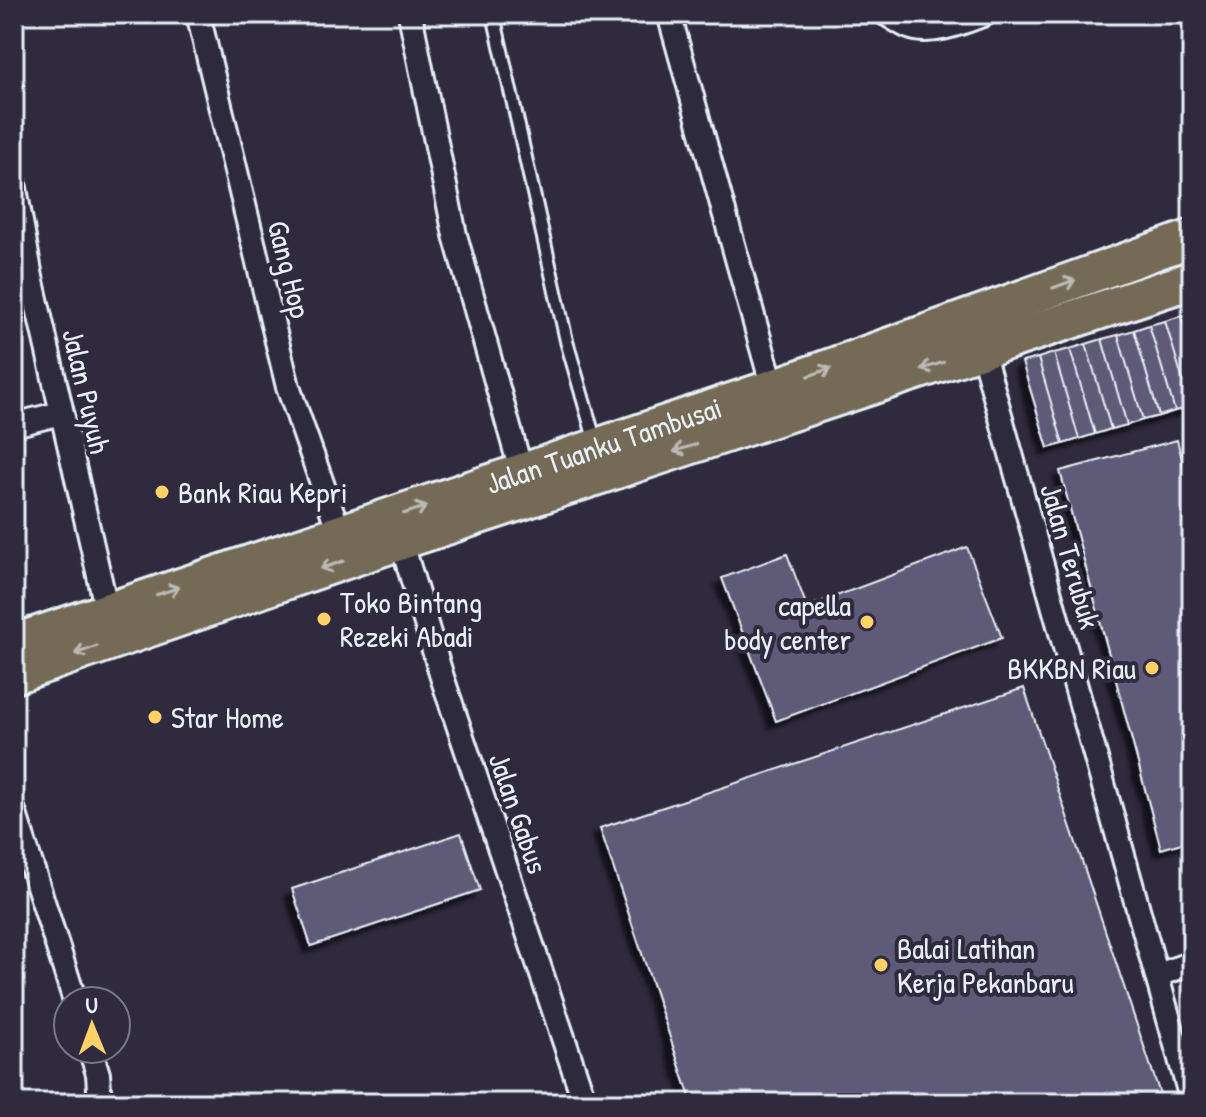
<svg xmlns="http://www.w3.org/2000/svg" width="1206" height="1117" font-family="'Patrick Hand',sans-serif">
<style>
.building{fill:#5f5a78;stroke:#e8f1f8;stroke-width:2;filter:url(#shadow)}
.lines{fill:none;stroke-linecap:round;stroke-linejoin:round}
.lane-casing{stroke:#e8f1f8;stroke-width:17}
.street-casing{stroke:#e8f1f8;stroke-width:28}
.primary-casing{stroke:#e8f1f8;stroke-width:42}
.lane{stroke:#2f2a3d;stroke-width:11}
.street{stroke:#2f2a3d;stroke-width:22}
.primary{stroke:#746b55;stroke-width:36}
.oneway{stroke:#babbb7}
.poi-dot{fill:#ffd166;stroke:#2f2a3d;stroke-width:3}
.labels{text-anchor:middle;dominant-baseline:central;stroke-width:8;stroke-linejoin:round;paint-order:stroke}
.street-label{font-size:30px;fill:#e8f1f8;stroke:#2f2a3d}
.poi-label{font-size:30px;fill:#e8f1f8;stroke:#2f2a3d;text-anchor:start}
</style>
<defs>
<filter id="shadow"><feDropShadow dx="-7" dy="7" stdDeviation="2" flood-color="#0009"/></filter>
</defs>
<rect width="100%" height="100%" fill="#2f2a3d"/>
<filter id="ink" filterUnits="userSpaceOnUse"><feTurbulence type="fractalNoise" baseFrequency=".0125" numOctaves="2"/><feDisplacementMap in="SourceGraphic" scale="16" xChannelSelector="R" yChannelSelector="G"/><feConvolveMatrix kernelMatrix="1 2 1 2 8 2 1 2 1" color-interpolation-filters="sRGB"/></filter>
<g filter="url(#ink)">
<!-- building -->
<path class="building" d="M1192,313V353L1181,316Z
M1181,316L1192,353L1191,407L1165,321Z
M1165,321L1191,407L1175,411L1149,325Z
M1149,325L1175,411L1159,416L1134,330Z
M1134,330L1159,416L1143,420L1118,335Z
M1118,335L1143,420L1127,425L1102,339Z
M1102,339L1127,425L1111,429L1086,344Z
M1086,344L1111,429L1095,434L1070,349Z
M1070,349L1095,434L1079,439L1054,353Z
M1054,353L1079,439L1063,444L1038,358Z
M1038,358L1063,444L1048,448L1022,362Z
M1177,440L1192,496V840L1161,849L1060,471Z
M967,547L1002,638L776,721L722,578L787,554L807,607Z
M1024,688L1163,1103H692L600,828Z
M461,833L480,890L311,946L292,889Z"/>
<g class="lines">
<!-- lane casing -->
<g class="lane-casing">
<path id="lane" d="M494,17L567,343L596,444"/>
</g>
<!-- street casing -->
<g class="street-casing">
<path id="street" d="M198,14L288,387L340,534
M410,14L455,235L522,474
M669,14L773,388
M886,14C894,18 901,24 909,27C931,36 964,22 985,14
M14,183L31,277L107,611
M982,350L1192,1102
M14,425L61,413
M401,541L442,677L585,1103
M14,811L75,1001
M1158,975L1192,963
M90,1049L98,1074L100,1103"/>
</g>
<!-- primary casing -->
<g class="primary-casing">
<g id="primary">
<path id="s1" d="M14,643L773,388L1192,238"/>
<path d="M14,675L401,541L1192,280"/>
</g>
</g>
<!-- lane -->
<use href="#lane" class="lane"/>
<!-- street -->
<use href="#street" class="street"/>
<!-- primary -->
<use href="#primary" class="primary"/>
</g>
<!-- one-way arrows -->
<defs><path id="oneway-shaft" d="M-6 0H5M1.5-3L5.5 0L1.5 3" fill="none" stroke-width="1.6" stroke-linecap="round" stroke-linejoin="round" transform="scale(2)"/></defs>
<g class="oneway">
<use href="#oneway-shaft" transform="translate(1064 284) rotate(-20)"/>
<use href="#oneway-shaft" transform="translate(932 366) rotate(162)"/>
<use href="#oneway-shaft" transform="translate(820 372) rotate(-20)"/>
<use href="#oneway-shaft" transform="translate(685 448) rotate(162)"/>
<use href="#oneway-shaft" transform="translate(415 510) rotate(-18)"/>
<use href="#oneway-shaft" transform="translate(332 565) rotate(161)"/>
<use href="#oneway-shaft" transform="translate(168 591) rotate(-18)"/>
<use href="#oneway-shaft" transform="translate(86 650) rotate(161)"/>
</g>
</g>
<!-- markers -->
<g class="poi-dot">
<circle cx="162" cy="492" r="8"/>
<circle cx="324" cy="619" r="8"/>
<circle cx="867" cy="622" r="8"/>
<circle cx="1152" cy="668" r="8"/>
<circle cx="155" cy="717" r="8"/>
<circle cx="881" cy="965" r="8"/>
</g>
<g class="labels">
<!-- street labels -->
<g class="street-label">
<text transform="translate(290 269) rotate(76)">Gang Hop</text>
<text transform="translate(87 391) rotate(77)">Jalan Puyuh</text>
<text stroke="none"><textPath href="#s1" startOffset="622">Jalan Tuanku Tambusai</textPath></text>
<text transform="translate(1071 556) rotate(74)">Jalan Terubuk</text>
<text transform="translate(519 813) rotate(71)">Jalan Gabus</text>
</g>
<!-- poi labels -->
<g class="poi-label">
<text x="178" y="492">Bank Riau Kepri</text>
<text x="340" y="602">Toko Bintang<tspan x="340" dy="34">Rezeki Abadi</tspan></text>
<text x="851" y="605" text-anchor="end">capella<tspan x="851" dy="34">body center</tspan></text>
<text x="1136" y="668" text-anchor="end">BKKBN Riau</text>
<text x="171" y="717">Star Home</text>
<text x="897" y="948">Balai Latihan<tspan x="897" dy="34">Kerja Pekanbaru</tspan></text>
</g>
</g>
<!-- margin -->
<rect width="1206" height="1117" fill="none" stroke="#2f2a3d" stroke-width="48"/>
<rect x="24" y="24" width="1158" height="1069" fill="none" stroke="#e8f1f8" stroke-width="3" filter="url(#ink)"/>
<!-- north arrow -->
<g transform="translate(92 1025) rotate(359)"><circle r="38" fill="#2f2a3d" stroke="#797a88" stroke-width="2"/>
<path d="M0-6L14 30L0 20L-14 30Z" fill="#ffd166"/>
<text y="-12" font-size="22" font-weight="bold" text-anchor="middle" fill="#e8f1f8">U</text>
</g>
</svg>
